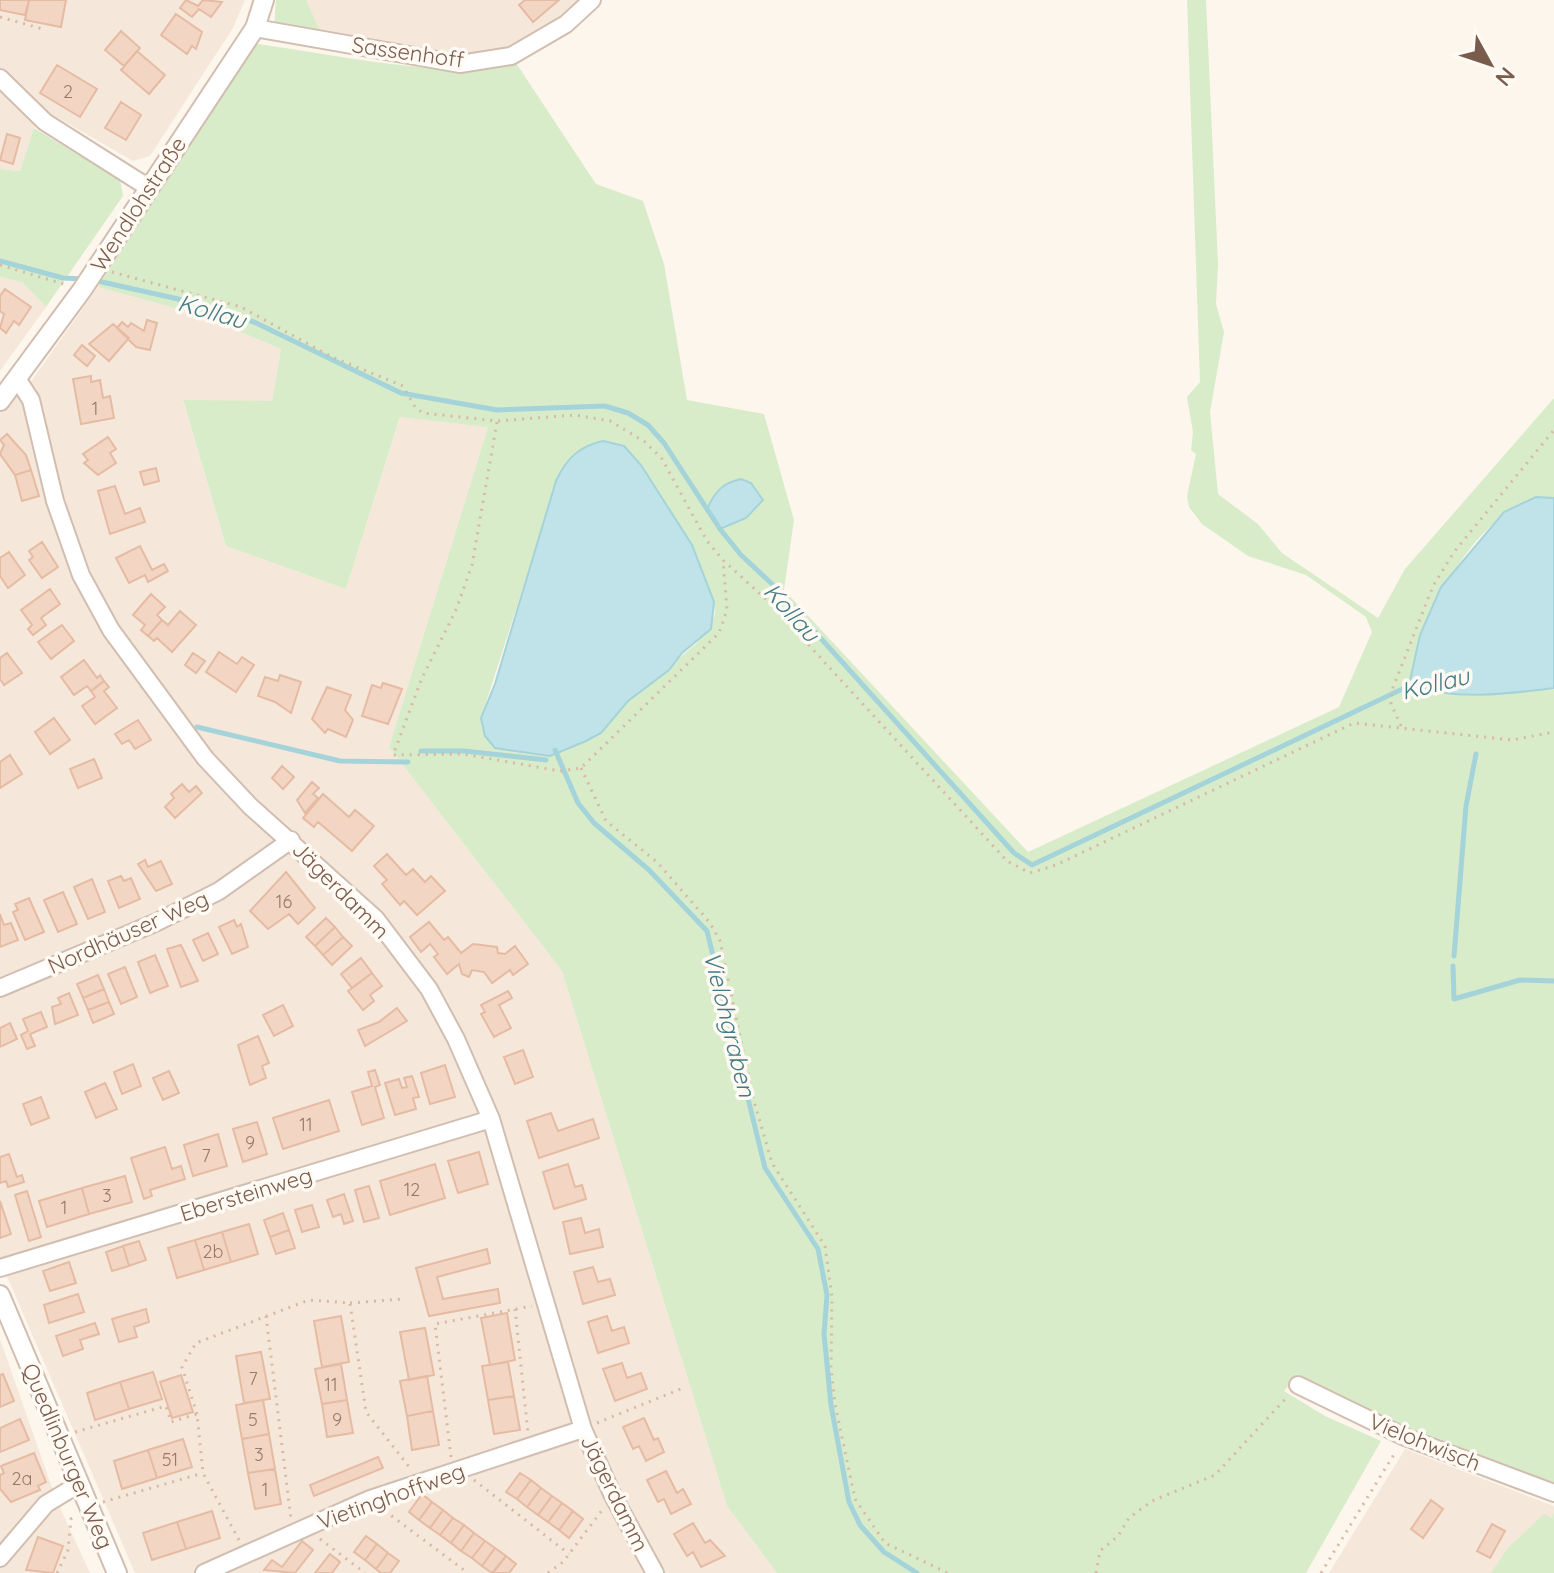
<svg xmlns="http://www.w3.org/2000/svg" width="1554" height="1573" font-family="Quicksand,sans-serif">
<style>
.residential{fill:#f5e8da}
.green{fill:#d8ecc9;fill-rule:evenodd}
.water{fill:#bfe3e8;stroke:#a5d3da;stroke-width:2}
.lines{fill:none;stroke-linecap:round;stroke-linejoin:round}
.stream{stroke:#a5d3da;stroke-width:5}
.building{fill:#f3d5c3;stroke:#e6bba3;stroke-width:2}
.minor-casing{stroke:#d1beb0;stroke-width:20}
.tertiary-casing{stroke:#d1beb0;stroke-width:22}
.path{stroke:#d9b8a5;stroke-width:3;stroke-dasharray:2 6;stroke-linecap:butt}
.minor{stroke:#fff;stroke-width:16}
.tertiary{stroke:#fff;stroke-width:18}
.labels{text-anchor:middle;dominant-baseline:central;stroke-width:7;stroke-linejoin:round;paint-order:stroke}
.number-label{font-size:18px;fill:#987a6a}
.street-label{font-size:22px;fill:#7a5c4d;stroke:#fffaf3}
.water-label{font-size:24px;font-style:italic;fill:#437c86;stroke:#fffaf3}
</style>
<rect width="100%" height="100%" fill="#fdf6ec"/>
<!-- residential -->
<path class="residential" d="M0,0H245L233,28L150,156L133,161L48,112L34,128L20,171L0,169Z
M306,0H580L565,18L506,48L460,56L323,36Z
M0,277L22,282L46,307L0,371Z
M98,287L200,315L281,349L272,401H183L226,546L346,589L402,412L488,427L389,747L562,971L727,1506L777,1573H135L0,1260V413L27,387Z
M0,1339L56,1499L90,1573H0Z
M1405,1449L1554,1506V1573H1329Z"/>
<!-- green -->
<path class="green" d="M276,0H306L323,36L274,26Z
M1187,0H1206L1218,264L1216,304L1224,332L1210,412L1218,494L1258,524L1282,553L1378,618L1405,569L1554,398V498C1492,494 1442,585 1420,635L1516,693L1554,688V1485L1409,1434L1298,1374L1284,1391L1325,1416L1381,1441L1306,1573H777L727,1506L562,971L389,747L488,427L400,417L346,589L226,546L183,400L272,401L281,349L200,315L98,287L251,43C323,52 450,81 516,63L596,184L643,201L664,264L687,400L764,414L794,520L784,590L1028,852L1339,707L1372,632L1366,617L1306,575L1248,556L1202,524L1189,507L1187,496L1196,454L1191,450L1193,432L1187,397L1200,382ZM561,470L692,545L714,602L715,615L697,643L628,701L601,733L550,756L481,718Z
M34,128L120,180L123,196L46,307L22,282L0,277V169L20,171Z
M1554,1512V1573H1491L1508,1548L1544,1514L1552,1518Z"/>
<!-- water -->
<path class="water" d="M603,441L624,446L641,465L692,545L714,602L711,629L682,653L669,670L628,701L601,733L586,741L550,756L495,748L485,736L481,718L495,684L556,481C566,459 579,446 603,441Z
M741,479L751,483L763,500L746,518L720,529L707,509C715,492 722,483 741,479Z
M1536,497L1554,498V688C1508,694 1454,701 1409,685L1420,635L1441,587L1504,512Z"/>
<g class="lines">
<!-- stream -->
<path class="stream" d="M0,261L63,278L83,279
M93,280L187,301L254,322L401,393L497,410L605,406L628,413L648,425L664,443L720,529L741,555L771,583L1014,853L1032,865L1415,683
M197,727L340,761L408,762
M555,750L578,803L594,823L649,870L707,931L765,1168L818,1249L827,1295L824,1334L831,1405L849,1502L860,1525L884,1552L917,1573
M421,751H464L546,760
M1454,956L1466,806L1476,754
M1453,966L1454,999L1520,980L1554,981"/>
</g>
<!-- building -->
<path class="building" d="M0,0H29L25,15L0,10Z
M29,0H66L61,27L25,20Z
M186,0L198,6L203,0L222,2L211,17L199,9L192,17L180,8Z
M525,0H559L533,22L519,5Z
M176,14L202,32L196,49L192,46L187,54L161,35Z
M121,31L140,48L124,66L105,50Z
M137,51L165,75L149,94L121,70Z
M57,65L97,89L80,117L40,93Z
M121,102L141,115L126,140L105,128Z
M7,134L20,138L13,164L0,160Z
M5,289L31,307L19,325L14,321L6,333L0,328L4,314L0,311V296Z
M147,320L157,323L150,350L136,347L117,328L122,322L128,327L131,323L144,331Z
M113,324L129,338L109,361L89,344Z
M82,345L95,356L87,366L74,355Z
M91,376V382L100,380L103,398L110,396L114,418L81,424L73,379Z
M7,434L26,455L31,470L15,475L0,454L4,445L0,440Z
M108,437L116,449L110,453L116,463L98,475L84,463L88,460L83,454Z
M156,468L159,481L144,485L140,472Z
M31,470L39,496L22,501L15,475Z
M115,486L125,514L140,508L145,522L110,534L98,491Z
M42,542L58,567L42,578L29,560L33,557L29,551Z
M140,546L152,570L164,564L168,571L148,582L145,575L129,583L116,558Z
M9,552L25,575L8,588L0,576V558Z
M50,589L60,604L41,618L46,625L33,635L28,629L32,625L21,610Z
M151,594L165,607L157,615L162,620L148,636L141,630L145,625L133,615Z
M180,611L196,625L172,652L157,638L154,641L148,636L162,620L168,625Z
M62,625L74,641L51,659L38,642Z
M219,652L237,664L242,657L254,665L236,692L206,672Z
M7,653L22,673L4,685L0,679V658Z
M193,653L205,661L196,673L185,665Z
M84,660L97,678L100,675L104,681L91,691L87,686L74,695L61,677Z
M280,675L301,682L291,713L275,702L258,696L265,677L278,681Z
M104,681L109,687L104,691L117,708L95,724L82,706L95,697L91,691Z
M383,683L402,689L388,724L362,716L372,685L381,688Z
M327,687L351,695L345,710L353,720L346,737L328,729L325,733L312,719Z
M54,718L70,740L50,754L35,732Z
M138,720L151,740L135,749L129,740L122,744L115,734Z
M10,755L22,774L0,788V762Z
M94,759L102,778L78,788L70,769Z
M282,766L294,777L283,789L272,778Z
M312,782L319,788L313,794L318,798L305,813L297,800Z
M182,784L189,792L196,786L202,793L175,818L165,807L174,798L171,794Z
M323,794L349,817L355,810L374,826L352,851L318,822L314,827L303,818Z
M387,854L406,875L413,869L425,882L431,876L445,891L417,915L404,901L400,905L382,884L387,880L374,866Z
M145,860L148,867L161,861L172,884L156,891L138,864Z
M286,872L315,908L298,924L289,914L268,929L250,911Z
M121,876L124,881L131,878L140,899L119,908L108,881Z
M92,879L105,912L88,919L74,887Z
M63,892L77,924L58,932L44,900Z
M29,898L44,932L25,940L13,912L18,910L15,904Z
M0,914L4,925L11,923L18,940L0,947Z
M326,918L335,927L315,946L306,937Z
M234,920L237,927L241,924L248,947L232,954L219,927Z
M429,922L444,940L448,937L461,953L473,944L497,947L498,953L505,954L515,946L528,964L513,975L510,970L492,983L484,972L472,970L469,977L462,974L459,964L447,974L434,957L438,954L430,944L421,952L410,937Z
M335,927L343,937L323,955L315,946Z
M208,933L218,954L203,961L193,940Z
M343,937L352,946L332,965L323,955Z
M181,945L198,981L181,987L167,949Z
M155,955L168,986L150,993L138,962Z
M361,958L372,973L352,988L341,974Z
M125,967L137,997L121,1004L108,974Z
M372,973L382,986L370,995L374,1001L363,1010L348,991Z
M98,975L104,989L83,998L77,984Z
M104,989L109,1002L88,1010L83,998Z
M508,991L512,998L499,1005L511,1028L494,1037L481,1014L485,1012L481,1005Z
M69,993L78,1015L55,1024L52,1007L61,1004L58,998Z
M109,1002L114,1014L93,1023L88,1010Z
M283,1005L293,1026L274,1036L263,1015Z
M397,1008L407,1021L365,1046L358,1030L379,1022Z
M41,1012L47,1027L30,1034L35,1046L27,1049L21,1035L28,1031L23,1019Z
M10,1023L17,1039L0,1047V1028Z
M258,1036L269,1063L262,1066L266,1078L250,1085L238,1045Z
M523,1050L533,1077L515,1084L504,1057Z
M133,1064L141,1086L122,1094L114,1072Z
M445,1065L455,1097L430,1104L421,1073Z
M375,1070L380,1085L375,1087L384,1118L362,1125L352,1092L372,1086L368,1072Z
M169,1071L179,1093L163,1100L153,1078Z
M412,1076L419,1097L413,1098L416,1109L395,1115L385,1083L399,1079L402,1088L407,1087L404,1078Z
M105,1083L117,1109L96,1118L85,1092Z
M41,1097L49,1118L31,1125L23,1104Z
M329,1100L339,1131L283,1149L273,1118Z
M551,1113L558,1131L593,1119L599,1138L539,1158L527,1121Z
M257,1122L267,1154L243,1162L233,1129Z
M218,1134L227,1166L193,1176L184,1145Z
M165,1147L172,1169L181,1166L185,1179L150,1190L152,1196L144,1199L131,1158Z
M479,1152L488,1184L458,1193L448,1161Z
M9,1154L17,1177L22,1175L24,1182L8,1187L6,1181L0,1183V1157Z
M435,1164L445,1198L390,1215L380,1181Z
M568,1164L575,1187L582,1185L586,1199L554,1209L543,1172Z
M125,1176L132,1202L89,1214L82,1188Z
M369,1186L379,1218L364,1222L355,1190Z
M82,1188L89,1214L47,1227L39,1201Z
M27,1191L41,1237L29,1241L15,1195Z
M344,1194L353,1221L344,1224L341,1214L333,1217L327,1200Z
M0,1201L11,1234L0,1238Z
M312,1205L319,1227L302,1232L295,1210Z
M283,1213L289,1230L270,1237L264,1220Z
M581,1218L585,1233L599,1229L603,1247L570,1254L563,1222Z
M249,1224L258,1254L231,1262L222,1232Z
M289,1230L295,1248L276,1254L270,1237Z
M222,1232L231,1262L204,1270L195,1240Z
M195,1240L204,1270L177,1278L168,1248Z
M139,1241L146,1260L129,1266L123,1246Z
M123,1246L129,1266L112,1271L106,1252Z
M487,1249L490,1263L437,1277L443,1299L498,1289L500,1303L429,1316L416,1268Z
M69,1262L76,1283L50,1291L43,1271Z
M593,1267L598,1282L610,1279L615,1295L583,1304L574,1272Z
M78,1294L84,1312L49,1323L44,1305Z
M146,1309L149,1322L134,1327L137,1337L119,1342L112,1319Z
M507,1313L515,1360L490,1365L481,1318Z
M341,1316L349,1362L322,1367L314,1321Z
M607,1316L612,1331L624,1327L629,1343L598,1353L588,1322Z
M95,1323L99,1334L80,1340L83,1349L63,1356L56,1336Z
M425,1328L434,1375L409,1380L400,1332Z
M261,1352L270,1399L244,1403L236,1356Z
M508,1362L514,1396L488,1400L482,1366Z
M622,1363L627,1378L641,1373L647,1389L615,1401L603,1369Z
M341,1364L347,1400L322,1404L315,1369Z
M153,1372L162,1399L129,1409L120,1382Z
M3,1374L14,1401L0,1407V1375Z
M181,1375L193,1412L172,1418L160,1382Z
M427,1376L433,1411L407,1416L400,1381Z
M120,1382L129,1409L95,1420L87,1393Z
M514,1396L520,1430L494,1434L488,1400Z
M263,1400L269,1434L242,1439L236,1405Z
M347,1400L353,1433L327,1437L322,1404Z
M433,1411L439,1445L412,1450L407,1416Z
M644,1418L654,1440L658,1438L664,1452L646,1461L639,1446L633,1449L623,1427Z
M20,1419L29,1440L0,1452V1428Z
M269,1434L275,1469L248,1473L242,1439Z
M183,1439L192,1467L157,1478L148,1450Z
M148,1450L157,1478L122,1489L114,1461Z
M34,1453L46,1482L38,1486L40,1490L11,1502L0,1489V1475L4,1473L1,1466Z
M378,1457L383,1468L314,1496L310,1485Z
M275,1469L281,1504L255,1509L248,1473Z
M666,1471L677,1493L683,1489L691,1504L671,1514L664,1499L658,1502L647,1480Z
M520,1473L531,1480L517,1499L506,1492Z
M531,1480L541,1488L527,1507L517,1499Z
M541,1488L552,1496L538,1515L527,1507Z
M422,1494L432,1502L419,1520L409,1512Z
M552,1496L562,1503L548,1522L538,1515Z
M1431,1500L1443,1509L1423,1538L1411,1529Z
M432,1502L443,1510L430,1528L419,1520Z
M562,1503L573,1511L559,1530L548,1522Z
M443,1510L453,1518L440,1535L430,1528Z
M212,1511L220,1538L186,1549L177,1522Z
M573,1511L583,1519L569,1538L559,1530Z
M453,1518L464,1525L451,1543L440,1535Z
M177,1522L186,1549L152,1560L143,1533Z
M693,1523L705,1543L710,1540L725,1556L701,1567L693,1552L687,1556L674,1534Z
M1492,1524L1505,1531L1490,1558L1477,1551Z
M464,1525L474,1533L461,1551L451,1543Z
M474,1533L485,1541L472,1558L461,1551Z
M366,1536L377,1544L365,1560L354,1552Z
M38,1537L63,1546L53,1573L26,1570Z
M302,1541L313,1550L295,1573L264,1570L272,1560L282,1567Z
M485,1541L495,1548L482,1566L472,1558Z
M377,1544L388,1553L376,1569L365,1560Z
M495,1548L506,1556L492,1573L482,1566Z
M388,1553L399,1561L390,1573H381L376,1569Z
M330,1554L340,1562L332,1573H315Z
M506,1556L516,1564L509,1573H493Z"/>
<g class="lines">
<!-- minor casing -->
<g class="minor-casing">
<path id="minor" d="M255,28L460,64L511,56L566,24L592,0
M0,78L45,122L149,188
M18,380L31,400L55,501L81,575L111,630L205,758L250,806L376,919L429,989L456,1039L491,1119L583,1429L613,1496L655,1573
M0,988L157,922L219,891L291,840
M0,1268L491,1119
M1298,1385L1405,1437L1554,1493
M0,1558L46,1504L79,1484
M204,1573L370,1499L583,1429"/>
</g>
<!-- tertiary casing -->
<g class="tertiary-casing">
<path id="tertiary" d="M0,401L82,290L255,28L264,0
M0,1295L117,1573"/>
</g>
<!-- path -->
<path class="path" d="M0,17L43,29
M0,265L67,285
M112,272L241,307L332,357L403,386L415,407L423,413L497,421L575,415L610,421L645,442L662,459L707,541L723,560L772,605L1007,861L1030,873L1056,865L1354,723L1512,740L1554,732
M497,422L472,565L456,610L422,678L393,755L463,754L560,771L581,768L719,633L727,610L723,560
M1401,726L1391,704L1392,690L1433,586L1454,552L1554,430
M581,768L606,821L657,862L710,923L720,941L753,1098L772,1163L825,1246L832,1297L831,1367L835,1404L855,1499L885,1543L948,1573
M350,1303L403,1299
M515,1309L528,1433
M266,1316L291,1519
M197,1414L182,1367L196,1343L309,1300L350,1303L366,1412L410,1468
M597,1423L683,1388
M75,1432L166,1406L171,1422L197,1414L203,1473L240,1542
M451,1457L435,1324L532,1306
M474,1480L569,1554
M103,1502L203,1473
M385,1511L468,1573
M320,1539L365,1573
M57,1573L68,1550L71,1519L76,1517
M548,1573L563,1562L603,1509
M1096,1573L1100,1551L1118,1536L1129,1518L1152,1501L1215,1475L1287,1397
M1321,1573L1396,1451"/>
<!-- minor -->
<use href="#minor" class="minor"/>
<!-- tertiary -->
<use href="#tertiary" class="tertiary"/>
</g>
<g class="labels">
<!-- number labels -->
<g class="number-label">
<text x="68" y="91">2</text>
<text x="95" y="408">1</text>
<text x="284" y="901">16</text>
<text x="306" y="1124">11</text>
<text x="250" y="1142">9</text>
<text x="206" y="1155">7</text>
<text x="412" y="1189">12</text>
<text x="107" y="1195">3</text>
<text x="64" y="1207">1</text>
<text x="213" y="1251">2b</text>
<text x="253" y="1378">7</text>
<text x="331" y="1384">11</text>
<text x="253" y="1419">5</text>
<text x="337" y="1419">9</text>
<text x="259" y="1454">3</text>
<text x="170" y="1459">51</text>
<text x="22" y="1478">2a</text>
<text x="265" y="1489">1</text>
</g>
<!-- street labels -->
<g class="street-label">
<text transform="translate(408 52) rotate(8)">Sassenhoff</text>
<text transform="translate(138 204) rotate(-57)">Wendlohstraße</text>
<text transform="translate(341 890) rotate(45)">Jägerdamm</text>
<text transform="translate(128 932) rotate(-24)">Nordhäuser Weg</text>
<text transform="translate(246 1194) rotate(-17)">Ebersteinweg</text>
<text transform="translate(1425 1442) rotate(22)">Vielohwisch</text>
<text transform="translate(68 1456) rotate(67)">Quedlinburger Weg</text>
<text transform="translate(615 1493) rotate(64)">Jägerdamm</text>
<text transform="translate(391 1496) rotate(-20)">Vietinghoffweg</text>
</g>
<!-- water labels -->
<g class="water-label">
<text transform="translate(212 311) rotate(16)">Kollau</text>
<text transform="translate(792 612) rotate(48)">Kollau</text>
<text transform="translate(1435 683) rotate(-14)">Kollau</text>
<text transform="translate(730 1024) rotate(76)">Vielohgraben</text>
</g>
</g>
<!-- north arrow -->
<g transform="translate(1490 64) rotate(130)" stroke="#fffaf3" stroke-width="6" paint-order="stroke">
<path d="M0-6L14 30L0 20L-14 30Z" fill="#7a5c4d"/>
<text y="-12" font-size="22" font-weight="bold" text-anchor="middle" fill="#7a5c4d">N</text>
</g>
</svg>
